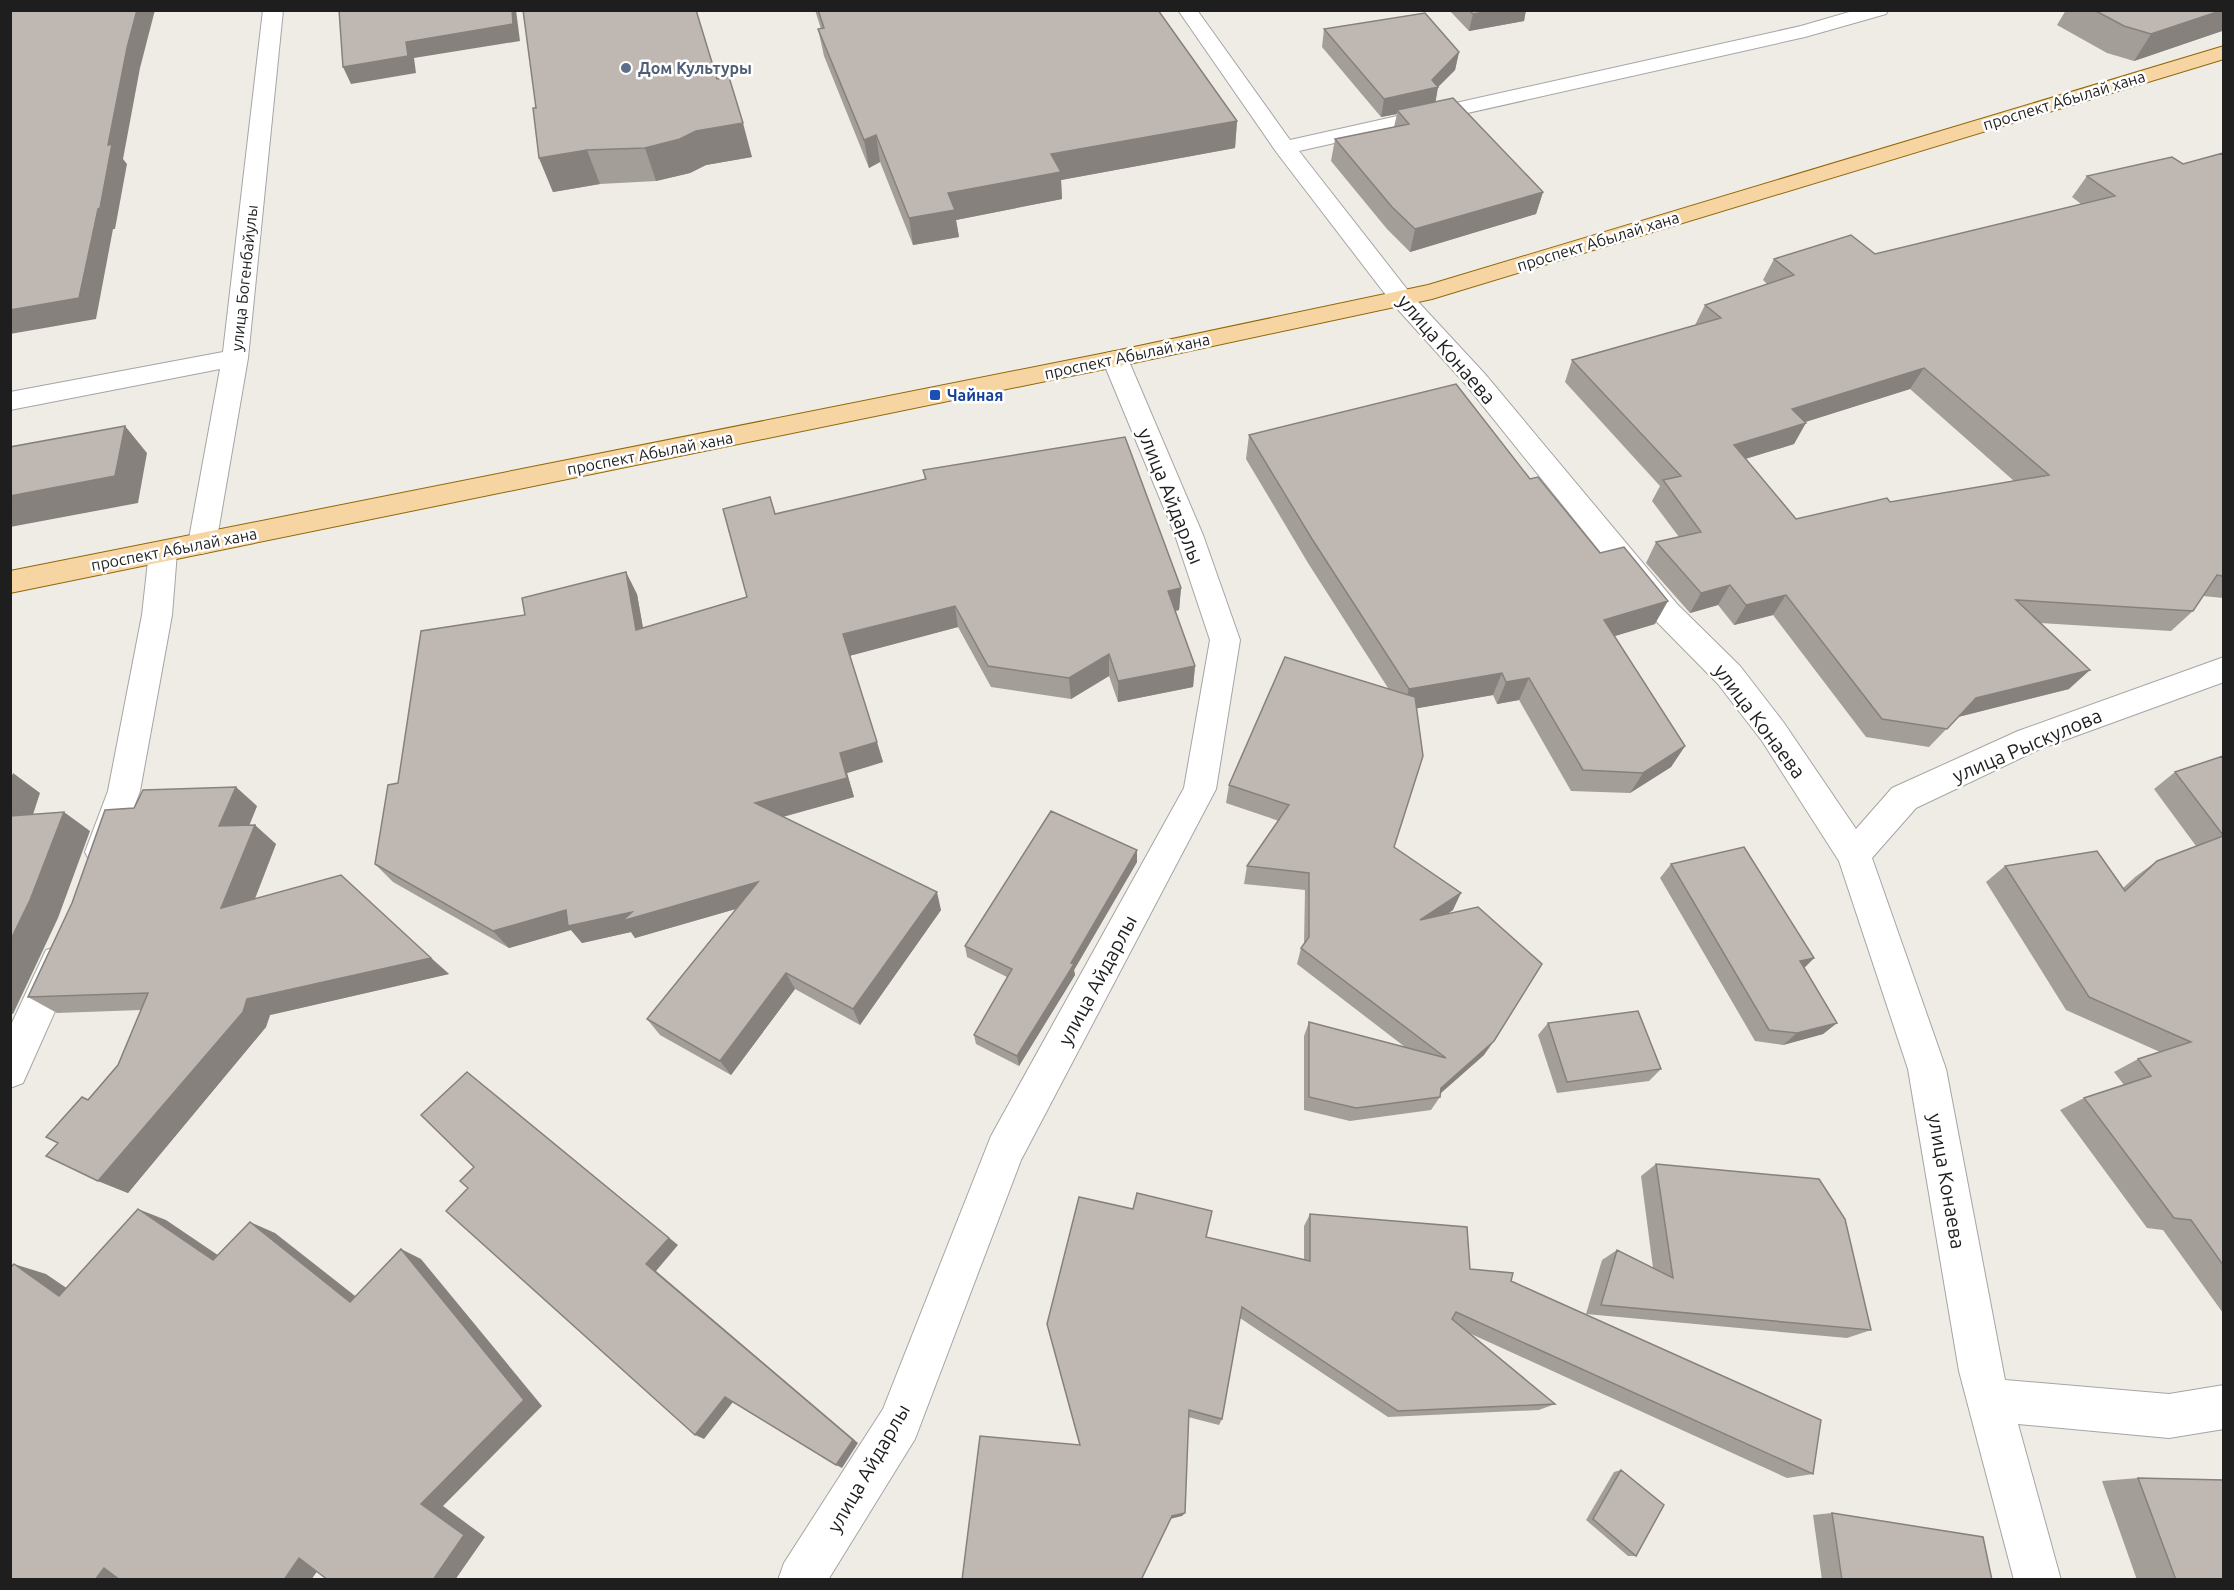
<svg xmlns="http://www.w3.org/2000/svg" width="2234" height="1590" font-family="Ubuntu,sans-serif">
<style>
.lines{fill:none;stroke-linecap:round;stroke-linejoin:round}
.minor-casing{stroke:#a5a5a5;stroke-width:2}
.major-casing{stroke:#906809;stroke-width:2}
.minor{fill:#fff;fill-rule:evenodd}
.major{fill:#f6d5a2;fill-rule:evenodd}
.wall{fill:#a49e99;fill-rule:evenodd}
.shaded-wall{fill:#86817d}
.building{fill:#bfb8b2;stroke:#86817d;stroke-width:1.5;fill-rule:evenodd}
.service-dot{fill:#5c6f8a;stroke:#fff;stroke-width:2}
.transit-dot{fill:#1a4fb4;stroke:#fff;stroke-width:2}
.labels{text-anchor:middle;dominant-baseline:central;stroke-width:5;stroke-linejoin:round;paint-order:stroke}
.far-service-label{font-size:16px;font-weight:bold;fill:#4e5e75;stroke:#fff;text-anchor:start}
.far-street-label{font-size:16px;fill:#1e1e1e;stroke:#fff}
.far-transit-label{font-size:16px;font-weight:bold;fill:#164399;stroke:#fff;text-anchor:start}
.street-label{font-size:20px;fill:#1e1e1e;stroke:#fff}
</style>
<rect width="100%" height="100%" fill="#efece5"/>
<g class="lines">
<!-- minor casing -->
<g class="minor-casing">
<path id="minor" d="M263,10H283L248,358L216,544L212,551L202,554L192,551L188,544L220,369L10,410V392L223,352Z
M1178,10H1197L1290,140L1801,26L1856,10H1888L1886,14L1805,37L1299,151L1410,293L1485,374L1677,604L1740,666L1784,723L1856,829L1892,788L2018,731L2224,657V682L2040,749L1916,808L1872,858L1946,1069L2005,1380L2169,1394L2224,1385V1429L2169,1438L2018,1424L2061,1580H2014L1959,1371L1908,1069L1839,861L1762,741L1718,684L1655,620L1467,386L1392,303L1277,153Z
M1115,351L1124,353L1128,359L1203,535L1240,640L1216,789L1021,1160L915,1439L828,1580H778L784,1563L883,1409L991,1136L1184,788L1210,640L1175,535L1102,359L1106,353Z
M163,542L173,545L177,552L172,615L140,791L114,862L102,867L90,862L85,852L108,791L142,615L149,552L153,545Z
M59,946L72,950L77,962L23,1083L10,1088V1027L46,950Z"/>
</g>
<!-- major casing -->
<g class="major-casing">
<path id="major" d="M2224,46V59L1432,299L1115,367L10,593V571L1115,351L1428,285Z"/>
</g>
<!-- minor -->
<use href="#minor" class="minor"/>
<!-- major -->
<use href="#major" class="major"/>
</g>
<!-- wall -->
<path class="wall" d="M815,10H1158L1237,121L1235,148L1061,180L1062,199L956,220L959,237L913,245L880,162L869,168L824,56L818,29H821Z
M1449,10H1526L1524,21L1469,31Z
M2066,10H2223V29L2222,31L2134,61L2107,53L2057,25Z
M1324,29L1459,52L1455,70L1438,87L1435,102L1543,192L1536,214L1410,252L1387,229L1331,161L1335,139L1394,127L1397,114L1381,117L1322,47Z
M717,79L752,157L706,165L690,173L656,181L600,184L553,192L539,158Z
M2223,153V598L2203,596L2193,611L2171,631L2040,623L2069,689L1958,717L1929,747L1866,737L1773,615L1734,625L1718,605L1690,613L1646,563L1656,542L1679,537L1652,501L1660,486L1565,382L1572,360L1695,325L1705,305L1767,284L1763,280L1774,259L1875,254L2081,204L2072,197L2087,176L2183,164ZM1910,389L2014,481L1796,519L1745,459L1794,444L1805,422Z
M1249,435L1530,479L1655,624L1614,636L1685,746L1671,767L1630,793L1571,791L1519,700L1497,704L1493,695L1417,708L1394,847L1453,910L1447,914L1484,1055L1440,1094V1097L1431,1110L1350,1121L1304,1110V1036L1309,1022L1405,1047L1297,964L1301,948L1304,944L1305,890L1244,884L1247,866L1279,821L1226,803L1229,785L1388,688L1308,563L1246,459Z
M923,470L1181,588L1179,610L1175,611L1195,666L1193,687L1118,702L1109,676L1071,699L991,687L958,627L849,656L883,762L847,773L854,797L783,817L941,910L860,1025L795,989L731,1075L660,1035L647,1019L736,909L635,938L631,932L582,943L571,930L509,948L393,882L375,864L398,783L525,615L637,594L643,628L747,597L775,514L925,479Z
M2223,756V1313L2163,1230L2147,1228L2060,1110L2084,1098L2124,1085L2114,1072L2138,1059L2160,1052L2066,1010L1986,882L2005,866L2123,888L2135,877L2157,861L2196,846L2154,789L2175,772Z
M257,806L249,826L276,844L255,899L431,958L449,974L270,1015L266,1027L128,1193L98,1181L58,1143L88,1099L118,1065L141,1010L57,1013L28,997Z
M1137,850V862L1074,970L1075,975L1019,1066L976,1044L974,1035L1007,977L967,957L965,946Z
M1671,864L1814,958L1804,968L1837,1023L1823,1034L1783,1045L1755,1041L1660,878Z
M1548,1023L1661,1069L1649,1081L1557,1093L1538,1035Z
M1656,1164L1871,1330L1847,1338L1586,1314L1602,1260L1617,1250L1653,1268L1641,1176Z
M1310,1214L1470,1269L1511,1281L1813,1474L1787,1478L1469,1333L1555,1404L1539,1410L1388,1417L1240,1318L1222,1419L1219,1425L1188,1417L1182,1516L1080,1445L1206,1237L1304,1260V1226Z
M1621,1470L1636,1556H1628L1586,1520L1614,1472Z
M2138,1478L2223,1580H2137L2102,1481Z
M1832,1513L1992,1580H1822L1813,1515Z"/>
<!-- shaded-wall -->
<path class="shaded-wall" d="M137,10H155L140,68L123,159L127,164L115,229H113L96,319L10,334V310L108,145L127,48Z
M512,10H516L520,41L414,58L416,73L351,84L343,67L406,42Z
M1496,10H1526L1524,21L1469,31L1473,14Z
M2223,10V29L2222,31L2134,61L2151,34Z
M1459,52L1455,70L1438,87L1435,105L1397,110V114L1381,117L1384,99L1432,80Z
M1237,121L1235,148L1061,180L1062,199L956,220L959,237L913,245L909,218L948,193L1051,154Z
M743,123L752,157L706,165L690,173L656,181L645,148L696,131Z
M876,135L880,162L869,168L864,140Z
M587,150L600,184L553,192L539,158Z
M1543,192L1536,214L1410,252L1415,229Z
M1924,368L1910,389L1780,430L1792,409Z
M1806,423L1794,444L1722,466L1734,445Z
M125,426L147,453L138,503L10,527V496Z
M626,572L637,594L647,651L636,630Z
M1730,585L1718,605L1690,613L1701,593Z
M1181,588L1179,610L1167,613L1168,591Z
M1786,595L1773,615L1734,625L1746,605Z
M1668,601L1655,624L1592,643L1604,620Z
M955,606L958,627L849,656L843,634Z
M1109,654V676L1071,699L1069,678Z
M1195,666L1193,687L1118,702V681Z
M2090,670L2069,689L1958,717L1976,698Z
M1502,673L1493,695L1402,711L1409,689Z
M1529,678L1519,700L1497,704L1506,682Z
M877,742L883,762L847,773L854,797L764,822L755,803L840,753Z
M1685,746L1671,767L1630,793L1643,773Z
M13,773L40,793L26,836L10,825V781Z
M236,787L257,806L241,845L219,826Z
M64,812L90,831L58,918L13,1014L10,1013V941Z
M255,825L276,844L244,926L221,908Z
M1137,850V862L1074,970L1075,975L1019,1066L1017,1056Z
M758,882L767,900L635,938L631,932L582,943L571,930L509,948L493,931L566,910Z
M937,892L941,910L860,1025L853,1009Z
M1461,893L1453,910L1412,937L1420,920Z
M431,958L449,974L270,1015L266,1027L128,1193L98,1181L247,999Z
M1814,958L1801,971L1800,961Z
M786,973L795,989L731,1075L720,1061Z
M1837,1023L1823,1034L1783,1045L1797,1033Z
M1494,1041L1484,1055L1435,1098L1441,1088Z
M467,1072L678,1245L656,1271L858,1443L842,1468L836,1465L646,1264Z
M138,1209L166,1220L240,1270L213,1260Z
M250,1222L275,1233L373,1310L350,1302Z
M401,1249L421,1259L542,1406L443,1506L485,1537L455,1580H433L421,1504Z
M14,1264L46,1274L90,1304L59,1296Z
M725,1397L733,1402L704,1439L695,1435Z
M1185,1513L1182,1516L1170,1519L1172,1516Z
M299,1558L326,1559L311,1580H284Z
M104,1568L128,1580H95Z"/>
<!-- building -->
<path class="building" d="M10,10H137L127,48L108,145L112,144L100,208L98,209L79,298L10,310Z
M339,10H512L513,24L406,42L408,56L343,67Z
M523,10H696L717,79L729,77L743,123L696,131L680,139L645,148L587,150L539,158L533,108H536Z
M818,10H1158L1237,121L1051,154L1061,172L948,193L955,210L909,218L876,135L864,140L818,29L824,28Z
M1469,10H1496L1473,14Z
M2094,10H2223L2151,34L2124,26Z
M1425,13L1459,52L1432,80L1438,87L1384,99L1324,29Z
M1453,98L1543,192L1415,229L1392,207L1335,139L1409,124L1397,110Z
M2223,153V576L2217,575L2193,611L2016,600L2090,670L1976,698L1947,729L1882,719L1786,595L1746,605L1730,585L1701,593L1656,542L1701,532L1663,480L1681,476L1572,360L1721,318L1705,305L1794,275L1774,259L1851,235L1875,254L2115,196L2087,176L2172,157L2183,164ZM1924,368L2049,475L1890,502L1887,498L1796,519L1734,445L1806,423L1792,409Z
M1456,384L1530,479L1538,477L1600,553L1624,547L1668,601L1604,620L1685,746L1643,773L1583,770L1529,678L1506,682L1502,673L1409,689L1312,539L1249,435Z
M125,426L115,476L10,496V447Z
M1125,437L1181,588L1168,591L1195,666L1118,681L1109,654L1069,678L988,666L955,606L843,634L877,742L840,753L847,778L755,803L937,892L853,1009L786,973L720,1061L647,1019L758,882L622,921L632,912L568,926L566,910L493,931L375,864L388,785L398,783L421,631L525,615L522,598L626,572L636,630L747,597L723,509L770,497L775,514L926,479L923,470Z
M1285,657L1415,697L1423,756L1394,847L1461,893L1420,920L1478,907L1542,964L1494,1041L1441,1088L1440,1097L1356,1108L1309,1097V1022L1446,1058L1301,948L1309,937V873L1247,866L1289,805L1229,785Z
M2223,756V835L2175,772Z
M236,787L219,826L255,825L221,908L341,875L431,958L247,999L243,1012L98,1181L46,1156L58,1143L46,1137L82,1097L88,1100L118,1065L148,993L28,997L72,903L105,810L134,808L143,790Z
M1051,811L1137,850L1071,963L1074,964L1017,1056L974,1035L1012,969L965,946Z
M64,812L30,900L10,941V816Z
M2223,836V1265L2191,1220L2174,1218L2084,1098L2151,1076L2138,1059L2191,1042L2089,997L2005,866L2097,851L2125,891L2157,861Z
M1744,847L1814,958L1800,961L1837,1023L1797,1033L1769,1030L1671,864Z
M1638,1011L1661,1069L1567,1082L1548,1023Z
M467,1072L669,1238L646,1264L853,1440L836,1465L725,1397L695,1435L446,1211L468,1188L460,1181L474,1167L421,1115Z
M1656,1164L1819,1179L1845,1219L1871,1330L1601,1305L1617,1250L1673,1278Z
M1137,1193L1212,1211L1206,1237L1310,1261V1214L1467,1227L1470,1269L1513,1273L1511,1281L1821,1420L1813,1474L1456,1312L1452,1319L1555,1404L1398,1411L1242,1307L1222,1419L1189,1410L1185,1513L1172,1516L1141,1580H962L980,1436L1080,1445L1047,1324L1079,1197L1133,1209Z
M138,1209L213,1260L250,1222L350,1302L401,1249L524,1400L421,1504L464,1535L433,1580H328L299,1558L284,1580H120L104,1568L95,1580H10V1268L14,1264L59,1296Z
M1621,1470L1664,1505L1636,1556L1593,1519Z
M2138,1478L2223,1480V1580H2176Z
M1832,1513L1983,1537L1992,1580H1842Z"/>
<!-- markers -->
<circle class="service-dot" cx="626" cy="68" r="6"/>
<rect class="transit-dot" x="929" y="389" width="12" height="12" rx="3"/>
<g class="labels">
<!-- far-service labels -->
<g class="far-service-label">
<text x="638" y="68">Дом Культуры</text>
</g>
<!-- far-street labels -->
<g class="far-street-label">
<text transform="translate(2064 100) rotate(-17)">проспект Абылай хана</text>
<text transform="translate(1598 241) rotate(-17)">проспект Абылай хана</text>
<text transform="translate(244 278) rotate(-84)">улица Богенбайулы</text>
<text transform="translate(1127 356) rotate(-12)">проспект Абылай хана</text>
<text transform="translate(650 453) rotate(-11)">проспект Абылай хана</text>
<text transform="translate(174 549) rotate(-11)">проспект Абылай хана</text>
</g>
<!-- far-transit labels -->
<g class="far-transit-label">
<text x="947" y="395">Чайная</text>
</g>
<!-- street labels -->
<g class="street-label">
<text transform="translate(1447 349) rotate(49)">улица Конаева</text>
<text transform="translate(1171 496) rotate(68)">улица Айдарлы</text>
<text transform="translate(1760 721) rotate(53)">улица Конаева</text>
<text transform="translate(2027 745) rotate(-23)">улица Рыскулова</text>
<text transform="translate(1097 980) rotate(-62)">улица Айдарлы</text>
<text transform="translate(1947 1181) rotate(80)">улица Конаева</text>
<text transform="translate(868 1468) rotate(-60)">улица Айдарлы</text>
</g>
</g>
<!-- border -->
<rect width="2234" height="1590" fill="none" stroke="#1e1e1e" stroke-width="24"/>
</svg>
